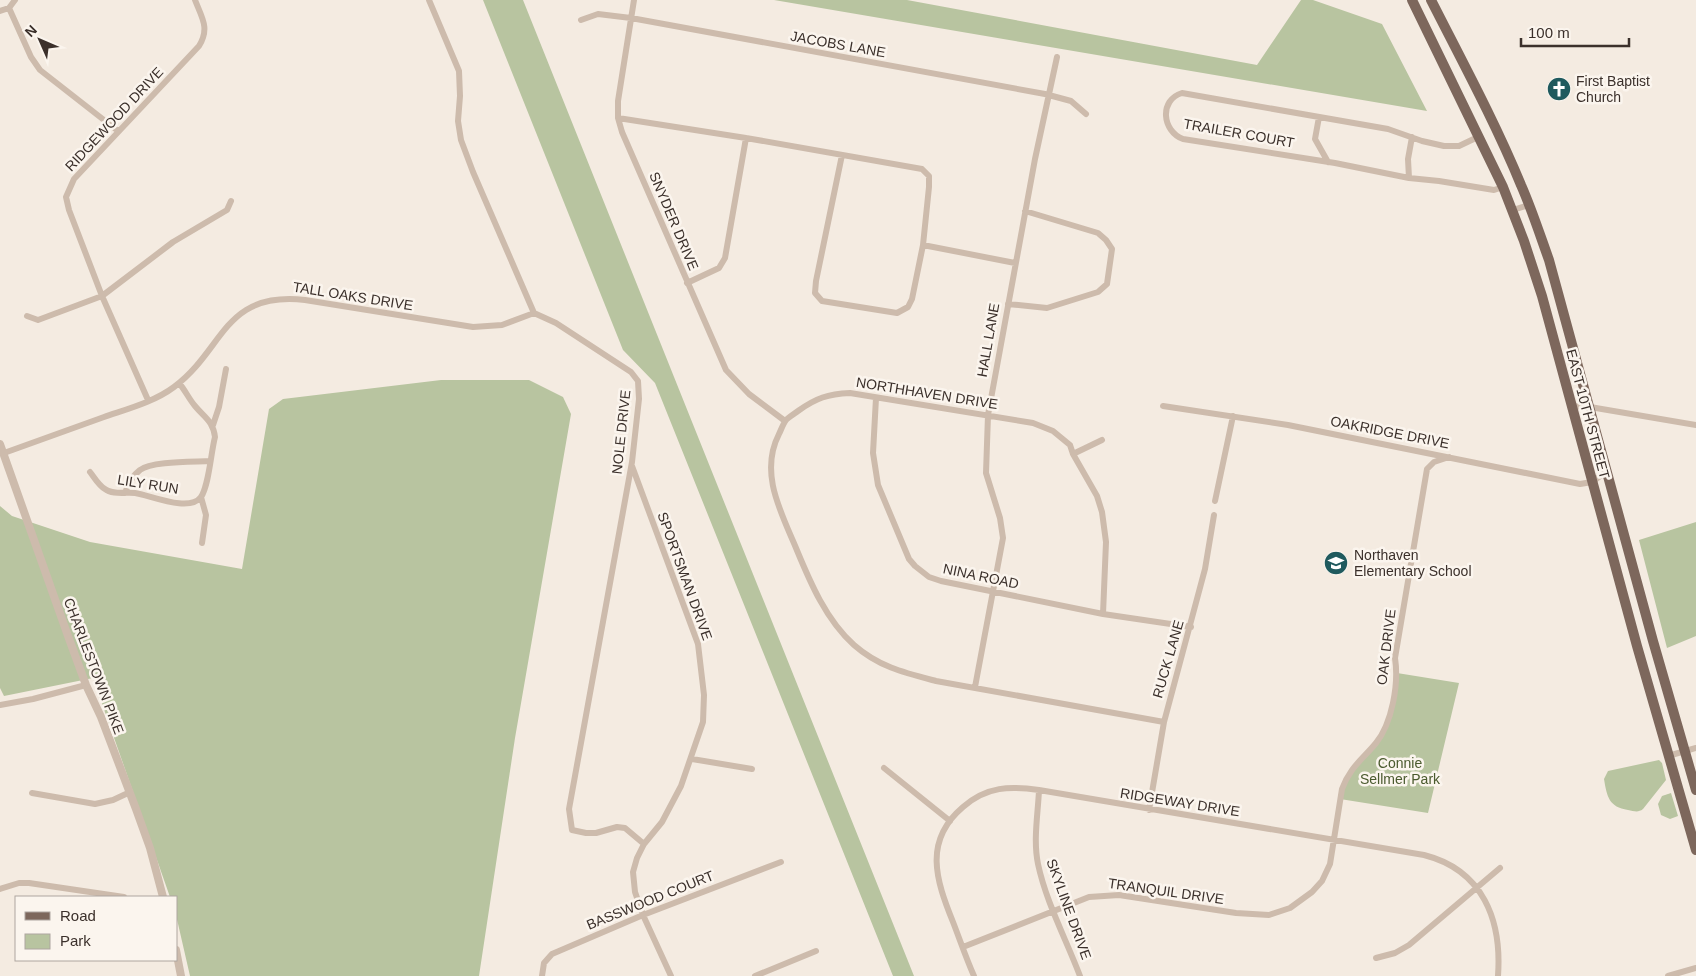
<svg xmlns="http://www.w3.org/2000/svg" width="1696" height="976" font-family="Helvetica,sans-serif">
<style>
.green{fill:#b8c4a0}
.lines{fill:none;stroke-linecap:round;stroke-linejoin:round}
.minor{stroke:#cdbbac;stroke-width:6}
.tertiary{stroke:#cdbbac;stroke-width:8}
.primary{stroke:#7d675c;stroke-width:10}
.labels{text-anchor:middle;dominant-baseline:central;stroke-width:5;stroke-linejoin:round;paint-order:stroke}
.street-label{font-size:14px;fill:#3b302b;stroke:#fbf5ee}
.poi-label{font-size:14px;fill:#3b302b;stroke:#fbf5ee;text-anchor:start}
.park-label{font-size:14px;fill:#4a5a2e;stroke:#fbf5ee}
</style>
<rect width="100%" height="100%" fill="#f4ebe1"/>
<!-- green -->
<path class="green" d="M483,0H523L914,976H893L655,383L623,350Z
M774,0H907L1257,65L1301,0H1313L1382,24L1427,111Z
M441,380H529L563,397L571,414L515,738L479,976H190L176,915V897H170L93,678L4,696L0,688V506L12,516L90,542L242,569L269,409L283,399Z
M1696,522V636L1667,648L1639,540Z
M1397,673L1459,683L1428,813L1340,799L1352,768L1376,743L1391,708Z
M1659,760L1662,763L1666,780L1643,809C1638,813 1634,811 1628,810C1609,807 1607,797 1604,779L1608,771Z
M1671,793L1678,816L1670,819L1661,815L1658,804L1662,796Z"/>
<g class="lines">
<!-- minor -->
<path class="minor" d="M429,0L459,71L460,96L458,121L461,140L473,172L534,313L556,323L631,372L638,381L639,399L632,462L569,809L572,830L586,833H596L617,827L625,828L644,844
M634,0L618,101V118L622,132L726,370L749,394L785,421
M9,8L31,57L40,70L118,131
M0,11L9,8L15,0
M581,20L598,14L631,18L1045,94L1071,101L1086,114
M1319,117L1315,139L1328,162
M618,118L746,138L922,169L929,176V187L923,245L1015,263
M1480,136L1459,146H1444L1422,141L1388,129L1182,93C1159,100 1162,131 1183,139L1335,163L1409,178L1439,181L1494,190L1503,187
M842,155L816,281L815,293L822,301L897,313L908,307L912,299L923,245
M1409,178L1408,159L1412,137
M1513,210L1529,205
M687,283L719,268L725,258L746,138
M1008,304L1047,308L1098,292L1107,284L1112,249L1106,240L1098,233L1025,211
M27,316L38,320L102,296L173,242L227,210L231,201
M876,398L873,453L878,485L909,559L915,566L929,577L941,581L1103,614L1191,627
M148,400L102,296L69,210L66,197L74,179L199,46C210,28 202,18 195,0
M1163,406L1288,425L1580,484L1592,482L1607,471
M1571,406L1590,407L1696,425
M213,425L219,407L226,369
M4,453C37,441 71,429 104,417C127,409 154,402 174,387C225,349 223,291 305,300L473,327L502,325L534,313
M1073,454L1102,440
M632,466L698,644L704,695L703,722L681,786L662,822L644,844L637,858L633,872L635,892L643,915L671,976
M90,472C94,477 99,486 105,489C112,495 126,492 135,493C150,495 189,513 201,497C209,485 211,452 215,437C213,421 205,418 195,406C189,399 185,390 179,383
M125,493C128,484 132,476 140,470C151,461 194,462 210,461
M201,497L206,515L202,543
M1215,501L1233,416
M1103,614L1106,542L1102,512L1097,496L1073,454L1070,445L1053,431L1033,423L850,393C828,394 816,398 798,411C794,414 789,417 786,420C783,424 781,430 779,434C759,473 781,512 796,548C810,582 826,620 854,645C879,667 905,673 936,681L1164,722
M975,687L1003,538L1000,518L986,473L988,415L1035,159L1057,57
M0,705L33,699L86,685
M1668,756L1696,748
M692,759L752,769
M884,768L950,821
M1039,790C1038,814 1033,840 1038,864C1046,902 1066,939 1080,976
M32,793L95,804L113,800L128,793
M1149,810L1164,722L1205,569L1214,515
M0,889L19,883H29L124,897
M963,947L1089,897L1119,895L1236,913L1269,915L1290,908L1312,892L1322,881L1330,864L1342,789C1350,767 1362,760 1376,743C1392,723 1399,684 1395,658L1427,469L1434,462L1449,457
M1376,958L1395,953L1409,945L1500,868
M542,976L544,963L552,954L643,915L781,862
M755,976L816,951
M974,976C966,958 960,940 953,922C936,880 923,841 963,807C987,786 1010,786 1039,790L1424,855C1483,870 1502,920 1498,976
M1668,976L1696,968"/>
<!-- tertiary -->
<path class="tertiary" d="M0,444L68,636L86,685L101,717L136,809L150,848L163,897
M176,950L181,976"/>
<!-- primary -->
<path class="primary" d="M1412,0L1503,187L1524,241L1542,296L1637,646L1696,850
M1431,0C1462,61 1495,122 1521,185C1532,210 1540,235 1549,260L1653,641L1696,790"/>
</g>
<!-- icons -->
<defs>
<g id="church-disc" transform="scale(1.25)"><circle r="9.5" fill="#1f5a5e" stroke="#fbf5ee"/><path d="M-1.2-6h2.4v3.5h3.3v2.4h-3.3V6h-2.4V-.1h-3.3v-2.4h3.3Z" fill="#fff"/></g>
<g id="school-disc" transform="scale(1.25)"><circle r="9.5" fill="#1f5a5e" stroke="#fbf5ee"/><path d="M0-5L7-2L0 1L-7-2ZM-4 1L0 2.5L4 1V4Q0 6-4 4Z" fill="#fff"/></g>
</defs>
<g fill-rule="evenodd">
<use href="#church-disc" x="1559" y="89"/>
<use href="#school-disc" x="1336" y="563"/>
</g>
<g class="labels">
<!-- street labels -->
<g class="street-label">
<text transform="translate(838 44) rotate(10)">JACOBS LANE</text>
<text transform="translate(114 119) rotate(-47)">RIDGEWOOD DRIVE</text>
<text transform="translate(1239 133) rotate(10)">TRAILER COURT</text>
<text transform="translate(674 221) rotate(67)">SNYDER DRIVE</text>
<text transform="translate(353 296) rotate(9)">TALL OAKS DRIVE</text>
<text transform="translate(988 340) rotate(-80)">HALL LANE</text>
<text transform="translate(927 393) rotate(9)">NORTHHAVEN DRIVE</text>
<text transform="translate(1588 414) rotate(75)">EAST 10TH STREET</text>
<text transform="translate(621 432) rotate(-84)">NOLE DRIVE</text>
<text transform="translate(1390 432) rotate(11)">OAKRIDGE DRIVE</text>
<text transform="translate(148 484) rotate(9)">LILY RUN</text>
<text transform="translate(685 576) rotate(70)">SPORTSMAN DRIVE</text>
<text transform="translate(981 576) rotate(12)">NINA ROAD</text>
<text transform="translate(1386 647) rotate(-83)">OAK DRIVE</text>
<text transform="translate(1168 659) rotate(-74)">RUCK LANE</text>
<text transform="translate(94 666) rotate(69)">CHARLESTOWN PIKE</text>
<text transform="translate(1180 802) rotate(9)">RIDGEWAY DRIVE</text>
<text transform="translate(1166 891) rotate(8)">TRANQUIL DRIVE</text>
<text transform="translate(650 900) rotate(-22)">BASSWOOD COURT</text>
<text transform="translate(1069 909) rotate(70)">SKYLINE DRIVE</text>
</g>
<!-- poi labels -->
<g class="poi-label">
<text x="1576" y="81">First Baptist<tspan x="1576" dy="16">Church</tspan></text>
<text x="1354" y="555">Northaven<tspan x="1354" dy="16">Elementary School</tspan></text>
</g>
<!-- park labels -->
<g class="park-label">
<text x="1400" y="763">Connie<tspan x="1400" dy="16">Sellmer Park</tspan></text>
</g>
</g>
<!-- legend -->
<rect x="15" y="896" width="162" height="65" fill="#fbf5ee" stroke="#aea6a0"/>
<rect x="25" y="912" width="25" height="8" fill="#7d675c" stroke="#aea6a0"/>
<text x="60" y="921" font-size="15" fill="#3b302b">Road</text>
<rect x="25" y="934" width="25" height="15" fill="#b8c4a0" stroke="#aea6a0"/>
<text x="60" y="946" font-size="15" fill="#3b302b">Park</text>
<!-- north arrow -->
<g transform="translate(40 40) rotate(315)" stroke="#fbf5ee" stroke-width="4" paint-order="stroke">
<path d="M0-4L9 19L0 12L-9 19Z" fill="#3b302b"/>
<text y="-8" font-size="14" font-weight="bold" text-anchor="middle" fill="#3b302b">N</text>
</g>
<!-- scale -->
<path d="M1521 38v8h108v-8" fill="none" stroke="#3b302b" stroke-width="2.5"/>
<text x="1528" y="38" font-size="15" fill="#3b302b" stroke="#fbf5ee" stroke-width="4" paint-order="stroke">100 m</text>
</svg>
